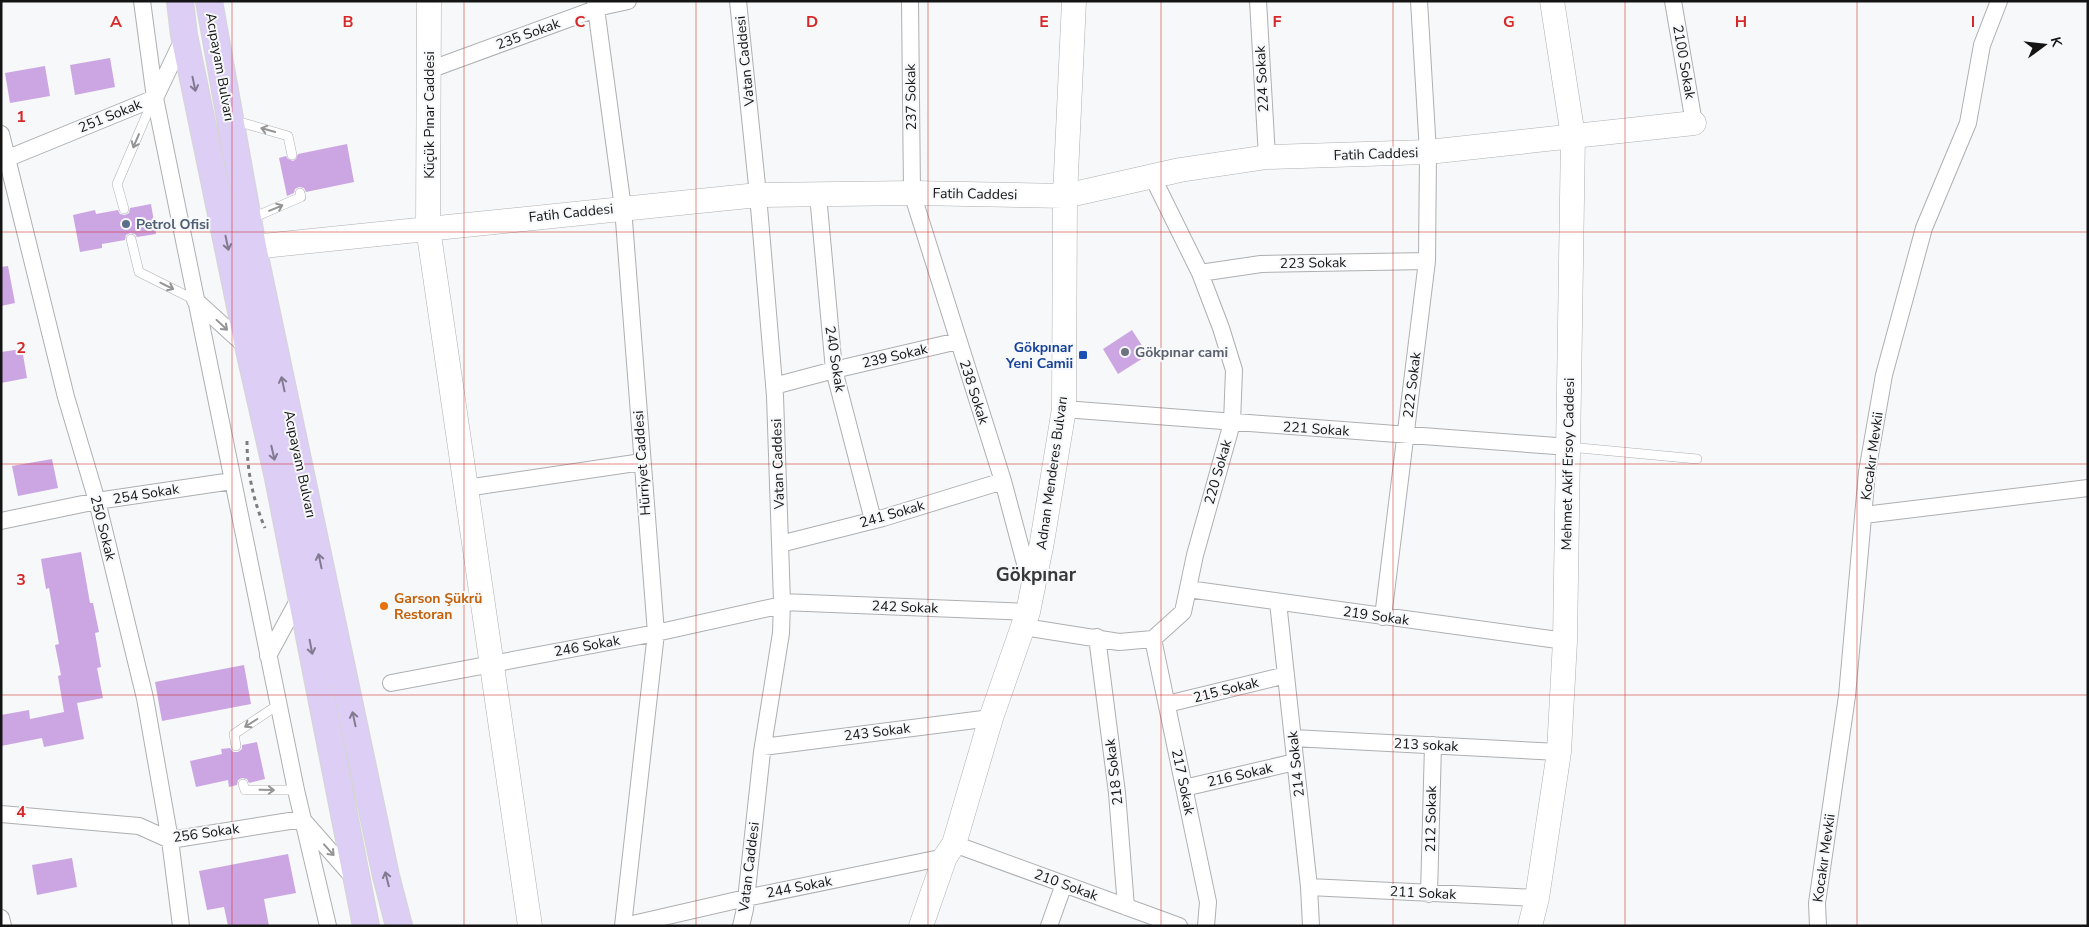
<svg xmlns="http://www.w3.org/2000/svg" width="2089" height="927" font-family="'Nunito Sans',sans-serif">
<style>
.building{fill:#cca5e3}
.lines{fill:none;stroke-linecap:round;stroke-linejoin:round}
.lane-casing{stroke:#aeafb1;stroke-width:10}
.street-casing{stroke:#aeafb1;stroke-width:18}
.secondary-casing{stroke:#aeafb1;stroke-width:25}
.primary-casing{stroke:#d5d5d5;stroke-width:28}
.path{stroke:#7c7d7e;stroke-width:3;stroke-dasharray:4 4;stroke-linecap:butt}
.lane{stroke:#fff;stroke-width:9}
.street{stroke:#fff;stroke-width:16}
.secondary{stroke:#fff;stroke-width:24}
.primary{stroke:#dccef5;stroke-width:26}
.oneway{stroke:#827a90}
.oneway2{stroke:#959596}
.grid{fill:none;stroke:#d62828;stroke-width:1;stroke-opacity:0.55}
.service-dot{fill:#5c6f8a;stroke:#f6f8f9;stroke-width:2}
.worship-dot{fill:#6b7280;stroke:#f6f8f9;stroke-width:2}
.transit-dot{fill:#1a4fb4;stroke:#f6f8f9;stroke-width:2}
.food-dot{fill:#e8710a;stroke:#f6f8f9;stroke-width:2}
.labels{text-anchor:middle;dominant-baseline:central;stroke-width:4;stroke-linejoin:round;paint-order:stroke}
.street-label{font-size:14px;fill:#141415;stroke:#f6f8f9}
.service-label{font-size:14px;font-weight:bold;fill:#4e5e75;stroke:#f6f8f9;text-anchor:start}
.transit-label{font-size:14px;font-weight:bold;fill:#164399;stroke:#f6f8f9;text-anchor:end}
.worship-label{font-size:14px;font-weight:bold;fill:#5b616d;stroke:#f6f8f9;text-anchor:start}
.food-label{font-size:14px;font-weight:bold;fill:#c56008;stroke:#f6f8f9;text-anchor:start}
.district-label{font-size:19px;font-weight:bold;fill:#363839;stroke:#f6f8f9}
.grid-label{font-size:16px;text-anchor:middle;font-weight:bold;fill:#d62828;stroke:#f6f8f9;stroke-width:4;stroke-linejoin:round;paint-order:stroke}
</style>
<rect width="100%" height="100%" fill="#f6f8f9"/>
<!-- building -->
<path class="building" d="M110,58L115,87L75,95L70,65Z
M45,66L50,96L10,103L5,73Z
M347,144L354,182L306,192L304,188L299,187L295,189L294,193L287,196L279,158L286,156L288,159L293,161L296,159L298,154Z
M151,204L156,234L137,237L135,234L130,233L126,235L125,240L102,244V248L80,252L73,215L95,210L96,214L118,210L120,214L125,215L129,213L130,208Z
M8,266L15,303L1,306V267Z
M1132,330L1148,355L1118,374L1103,349Z
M22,349L27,378L1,383V352Z
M52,459L58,488L18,496L12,466Z
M81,552L90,603H93L99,632L95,633L101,667L97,668L103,698L77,703L84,739L44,747L42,738L1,746V715L29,710L30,719L64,712L58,676L61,675L55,645L59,644L49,588L46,589L41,559Z
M244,665L251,704L162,721L155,682Z
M257,742L265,779L249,783L247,779L242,778L238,780L237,785L229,787L228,780L196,787L190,761L222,754L221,749L230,748L233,752H238L242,749V745Z
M288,854L296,893L264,899L269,926H228L224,907L207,910L199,871Z
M72,858L77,887L37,895L32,865Z"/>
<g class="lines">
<!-- lane casing -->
<g class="lane-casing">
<path id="lane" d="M233,120L288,136L292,155
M124,209L117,184L153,100
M250,219L301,197L300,193
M131,239L139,272L195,300
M1569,447L1697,459
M236,746L234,734L278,705
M243,784L245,790H296"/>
</g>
<!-- street casing -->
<g class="street-casing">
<path id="street" d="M142,1L155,98L296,790L328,926
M595,1L623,208L656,633L623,926
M738,1L758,195L775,396L782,602L781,633L762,752L745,909L741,926
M910,1L912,193L1003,481L1031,586
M1258,1L1267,157
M1673,1L1694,123
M429,70L601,7L628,1
M1,134L66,397L97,501L145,698L170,840L181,926
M1,161L155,98L184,37
M818,195L834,370L873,520
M1200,273L1261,264L1427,261
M195,300L249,349
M774,386L834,370L958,341
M1064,409L1569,447
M466,488L642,462
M1864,515L2088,488
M1,521L97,501L232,481
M780,544L883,518L1003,481
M1188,589L1565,641
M782,602L1028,612
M1278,602L1309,887L1311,926
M1383,617L1427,261L1428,152L1419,1
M1024,627L1119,642L1153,639L1183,612L1195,555L1232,423L1234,370L1221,328L1200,273L1152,176
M1097,637L1117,793L1126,907
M1153,639L1208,902L1206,926
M268,656L301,595
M391,683L656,633L782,605
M1167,704L1286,675
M1293,738L1559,752
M763,747L991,718
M1184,788L1295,762
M1,814L139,826L170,840L302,819L353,877
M954,844L1179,926
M1309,887L1537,898
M1429,894L1433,745
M1,918L3,926
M624,926L746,898L945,857
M1049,926L1064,884
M1818,926L1817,903L1847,696L1867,472L1884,375L1924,228L1968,123L1982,45L1999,1"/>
</g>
<!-- secondary casing -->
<g class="secondary-casing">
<path id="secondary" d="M429,1L428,228L530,926
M253,247L758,195L912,193L1065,196L1180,170L1267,157L1428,152L1694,123
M921,926L945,857L954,844L991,718L1028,612L1042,542L1064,409L1065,196L1074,1
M1530,926L1537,898L1559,752L1565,641L1573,136L1552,1"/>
</g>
<!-- primary casing -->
<g class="primary-casing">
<path id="primary" d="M180,1L184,35L249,350L278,478L366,926
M209,1L253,247L386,876L399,926"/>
</g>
<!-- path -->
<path class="path" d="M247,441C247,471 253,500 265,528"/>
<!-- lane -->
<use href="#lane" class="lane"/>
<!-- street -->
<use href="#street" class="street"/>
<!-- secondary -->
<use href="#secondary" class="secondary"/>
<!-- primary -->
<use href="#primary" class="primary"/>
</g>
<!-- one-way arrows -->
<defs><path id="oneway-shaft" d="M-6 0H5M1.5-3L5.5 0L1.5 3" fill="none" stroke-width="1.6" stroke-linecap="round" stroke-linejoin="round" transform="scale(1.25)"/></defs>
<g class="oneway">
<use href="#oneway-shaft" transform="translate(194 84) rotate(78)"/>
<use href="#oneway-shaft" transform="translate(227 243) rotate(78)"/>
<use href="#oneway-shaft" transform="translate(283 384) rotate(-102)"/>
<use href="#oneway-shaft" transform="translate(273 453) rotate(77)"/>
<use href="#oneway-shaft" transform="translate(320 561) rotate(-102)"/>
<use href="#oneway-shaft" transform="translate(311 647) rotate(79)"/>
<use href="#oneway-shaft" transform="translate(354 719) rotate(-102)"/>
<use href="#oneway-shaft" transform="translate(387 879) rotate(-104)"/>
</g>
<g class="oneway2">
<use href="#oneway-shaft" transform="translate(268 130) rotate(-164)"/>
<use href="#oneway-shaft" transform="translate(136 141) rotate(113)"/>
<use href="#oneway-shaft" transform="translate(276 208) rotate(-23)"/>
<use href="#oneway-shaft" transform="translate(167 286) rotate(26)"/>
<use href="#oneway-shaft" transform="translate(222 325) rotate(43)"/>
<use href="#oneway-shaft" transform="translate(251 723) rotate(148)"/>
<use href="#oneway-shaft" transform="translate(267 790) rotate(1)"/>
<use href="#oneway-shaft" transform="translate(329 850) rotate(48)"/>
</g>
<!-- grid -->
<path class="grid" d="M232,1V926M464,1V926M696,1V926M928,1V926M1161,1V926M1393,1V926M1625,1V926M1857,1V926M1,232H2088M1,464H2088M1,695H2088"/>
<!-- markers -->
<circle class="service-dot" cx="126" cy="224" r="5"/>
<circle class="worship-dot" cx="1125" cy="352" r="5"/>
<rect class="transit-dot" x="1078" y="350" width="10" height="10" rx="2.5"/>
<circle class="food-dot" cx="384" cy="606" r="5"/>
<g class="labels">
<!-- street labels -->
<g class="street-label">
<text transform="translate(528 34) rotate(-20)">235 Sokak</text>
<text transform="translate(745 61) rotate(-96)">Vatan Caddesi</text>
<text transform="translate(1684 62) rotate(80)">2100 Sokak</text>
<text transform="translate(220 67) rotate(80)">Acıpayam Bulvarı</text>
<text transform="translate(1262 79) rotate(-93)">224 Sokak</text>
<text transform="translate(911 97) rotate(-91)">237 Sokak</text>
<text transform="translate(429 115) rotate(-90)">Küçük Pınar Caddesi</text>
<text transform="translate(110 116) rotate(-22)">251 Sokak</text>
<text transform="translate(1376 154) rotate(-2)">Fatih Caddesi</text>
<text transform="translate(975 194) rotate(1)">Fatih Caddesi</text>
<text transform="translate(571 213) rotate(-6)">Fatih Caddesi</text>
<text transform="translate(1313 263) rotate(-1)">223 Sokak</text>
<text transform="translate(895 356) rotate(-13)">239 Sokak</text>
<text transform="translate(835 359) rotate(81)">240 Sokak</text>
<text transform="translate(1412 385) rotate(-83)">222 Sokak</text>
<text transform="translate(974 392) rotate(72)">238 Sokak</text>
<text transform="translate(1316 429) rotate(4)">221 Sokak</text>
<text transform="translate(1872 456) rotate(-82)">Kocakır Mevkii</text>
<text transform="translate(642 463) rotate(-94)">Hürriyet Caddesi</text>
<text transform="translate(300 464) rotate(78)">Acıpayam Bulvarı</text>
<text transform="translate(778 464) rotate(-92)">Vatan Caddesi</text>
<text transform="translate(1568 464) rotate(-89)">Mehmet Akif Ersoy Caddesi</text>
<text transform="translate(1218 472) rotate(-74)">220 Sokak</text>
<text transform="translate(1052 473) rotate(-82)">Adnan Menderes Bulvarı</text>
<text transform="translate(146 494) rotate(-9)">254 Sokak</text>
<text transform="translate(892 514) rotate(-16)">241 Sokak</text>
<text transform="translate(103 528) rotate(76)">250 Sokak</text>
<text transform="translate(905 607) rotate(2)">242 Sokak</text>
<text transform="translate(1376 616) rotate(8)">219 Sokak</text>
<text transform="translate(587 646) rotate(-10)">246 Sokak</text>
<text transform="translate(1226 690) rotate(-14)">215 Sokak</text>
<text transform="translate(877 732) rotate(-7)">243 Sokak</text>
<text transform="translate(1426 745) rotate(3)">213 sokak</text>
<text transform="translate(1296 764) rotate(-96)">214 Sokak</text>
<text transform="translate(1114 772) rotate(-97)">218 Sokak</text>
<text transform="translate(1240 775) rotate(-13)">216 Sokak</text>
<text transform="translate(1183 782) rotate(78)">217 Sokak</text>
<text transform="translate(1431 819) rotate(-89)">212 Sokak</text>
<text transform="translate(206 833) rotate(-8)">256 Sokak</text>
<text transform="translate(1824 858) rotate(-82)">Kocakır Mevkii</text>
<text transform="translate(749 867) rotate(-83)">Vatan Caddesi</text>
<text transform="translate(1066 885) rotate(20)">210 Sokak</text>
<text transform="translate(799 887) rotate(-11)">244 Sokak</text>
<text transform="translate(1423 893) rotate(3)">211 Sokak</text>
</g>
<!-- service labels -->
<g class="service-label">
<text x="136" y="224">Petrol Ofisi</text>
</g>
<!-- transit labels -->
<g class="transit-label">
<text x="1073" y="347">Gökpınar<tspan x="1073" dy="16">Yeni Camii</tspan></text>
</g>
<!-- worship labels -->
<g class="worship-label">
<text x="1135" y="352">Gökpınar cami</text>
</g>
<!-- food labels -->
<g class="food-label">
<text x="394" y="598">Garson Şükrü<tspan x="394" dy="16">Restoran</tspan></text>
</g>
<!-- district labels -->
<g class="district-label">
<text x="1036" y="575">Gökpınar</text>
</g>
</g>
<g class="grid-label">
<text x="116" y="27">A</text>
<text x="348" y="27">B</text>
<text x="580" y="27">C</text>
<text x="812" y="27">D</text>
<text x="1044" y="27">E</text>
<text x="1277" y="27">F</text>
<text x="1509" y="27">G</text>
<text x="1741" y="27">H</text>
<text x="1973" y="27">I</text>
<text x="21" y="122">1</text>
<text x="21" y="353">2</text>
<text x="21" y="585">3</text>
<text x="21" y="817">4</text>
</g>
<!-- border -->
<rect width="2089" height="927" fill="none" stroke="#141415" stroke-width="5"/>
<!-- north arrow -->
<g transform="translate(2044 45) rotate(75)" stroke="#f6f8f9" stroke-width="4" paint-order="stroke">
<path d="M0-4L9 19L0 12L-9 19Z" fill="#141415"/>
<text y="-8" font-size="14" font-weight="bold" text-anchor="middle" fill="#141415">K</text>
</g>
</svg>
